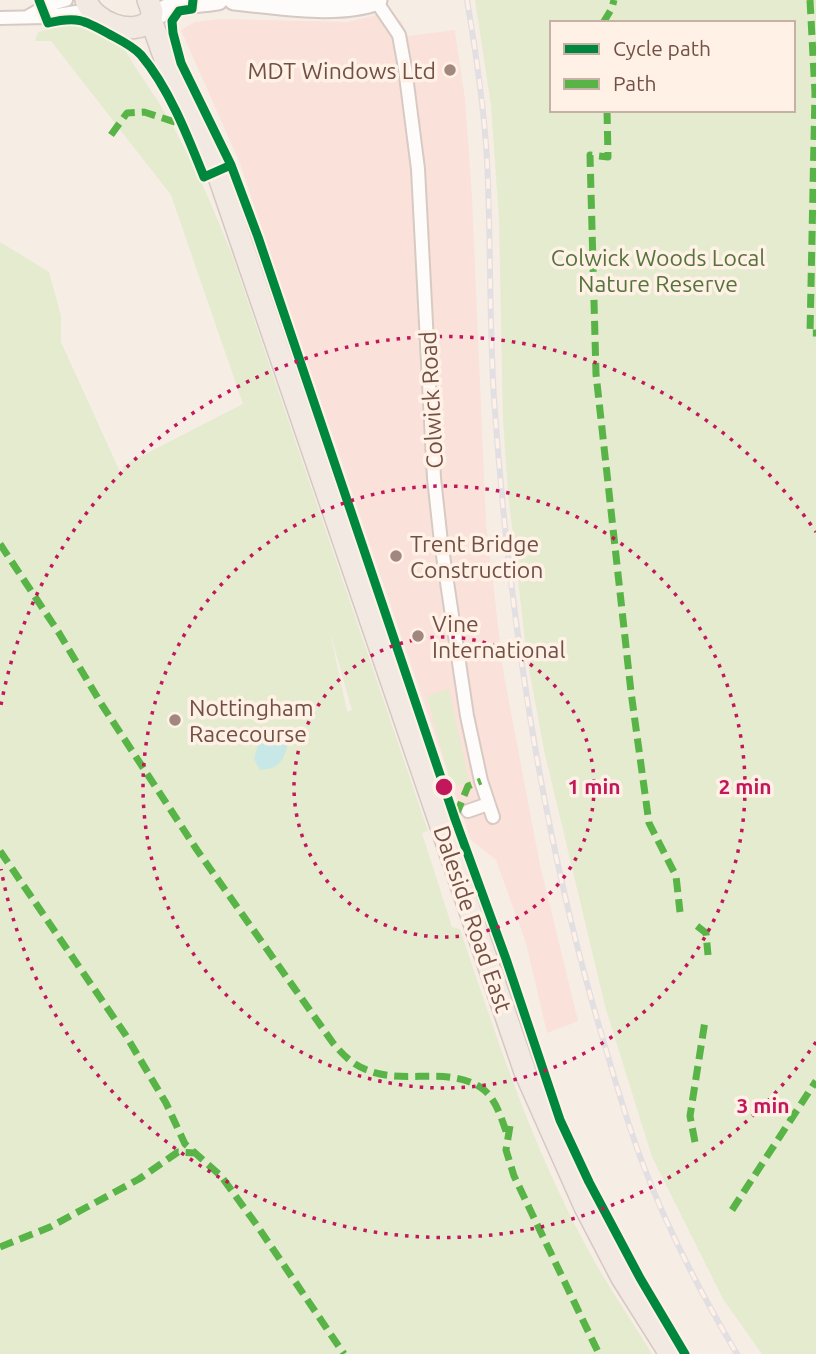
<svg xmlns="http://www.w3.org/2000/svg" width="816" height="1354" font-family="Ubuntu,sans-serif">
<style>
.commercial{fill:#fae1da}
.green{fill:#e4ebcf;fill-rule:evenodd}
.water{fill:#c7e8e6}
.lines{fill:none;stroke-linecap:round;stroke-linejoin:round}
.street-casing{stroke:#d7cac3;stroke-width:16}
.secondary-casing{stroke:#d6c8c2;stroke-width:23}
.primary-casing{stroke:#d5c8c3;stroke-width:24}
.street{stroke:#fefcfb;stroke-width:12}
.secondary{stroke:#fefcfb;stroke-width:19}
.primary{stroke:#f2eae2;stroke-width:21}
.rail-casing{stroke:#e2dfe3;stroke-width:6}
.rail{stroke:#fff1e5;stroke-width:3.5;stroke-dasharray:10;stroke-linecap:butt}
.quiet{stroke:#59b447;stroke-width:7;stroke-dasharray:14 7;stroke-linecap:butt}
.cycleway-casing{stroke:#fff1e5;stroke-width:13}
.cycleway{stroke:#00873e;stroke-width:9}
.ring{fill:none;stroke:#c2185b;stroke-width:3.5;stroke-dasharray:3.5 7}
.poi-dot{fill:#a1877e;stroke:#fff1e5;stroke-width:2.5}
.labels{text-anchor:middle;dominant-baseline:central;stroke-width:7;stroke-linejoin:round;paint-order:stroke}
.poi-label{font-size:23px;fill:#735046;stroke:#fff1e5;text-anchor:start}
.park-label{font-size:23px;fill:#54743c;stroke:#fff1e5}
.street-label{font-size:23px;fill:#735046;stroke:#fff1e5}
.centre{fill:#c2185b;stroke:#fff1e5;stroke-width:3.5}
.ring-label{font-size:21px;text-anchor:middle;font-weight:bold;fill:#c2185b;stroke:#fff1e5;stroke-width:7;stroke-linejoin:round;paint-order:stroke}
</style>
<rect width="100%" height="100%" fill="#f6ede5"/>
<!-- commercial -->
<path class="commercial" d="M384,13L401,21L408,36L455,30V32L465,99L472,197L486,524L504,676L540,865L578,1021L547,1033L526,943L496,860L471,840L239,161L181,30L195,22L219,19L348,22Z"/>
<!-- green -->
<path class="green" d="M475,0H816V1354H762L723,1299L652,1157L605,1006L544,750L527,658L508,492L503,419L499,220L491,105ZM552,23H793V110H552Z
M66,21C82,19 102,30 115,40C124,46 131,60 137,70C179,129 204,185 231,252L428,831L422,833L452,927L460,929C498,1042 536,1159 596,1264C613,1294 634,1324 652,1354H0V242L49,272L61,316V342L121,474L124,465L243,404L171,195L51,41H35L38,32L51,29ZM330,632L352,710L348,712L347,711Z
M449,689L469,781L452,788L427,696Z"/>
<!-- water -->
<path class="water" d="M274,731H280L287,736C289,747 284,763 272,768C268,769 264,769 260,770L254,759L259,741Z"/>
<g class="lines">
<!-- street casing -->
<g class="street-casing">
<path id="street" d="M376,1L399,35L405,68L418,169L434,478L441,542L467,716L481,781L493,817
M29,16L48,5L66,0
M0,18L45,17L76,12L95,14
M468,811L488,804"/>
</g>
<!-- secondary casing -->
<g class="secondary-casing">
<path id="secondary" d="M234,0C273,4 340,15 377,0
M152,18C177,0 188,5 218,0"/>
</g>
<!-- primary casing -->
<g class="primary-casing">
<path id="primary" d="M86,0C93,22 133,38 151,20
M148,0L152,11L151,20L170,73L217,171L525,1072L585,1207L622,1278L670,1354"/>
</g>
<!-- street -->
<use href="#street" class="street"/>
<!-- secondary -->
<use href="#secondary" class="secondary"/>
<!-- primary -->
<use href="#primary" class="primary"/>
<!-- rail casing -->
<g class="rail-casing">
<path id="rail" d="M467,0C476,53 484,106 487,160C491,239 489,319 494,398C509,617 541,835 605,1046C616,1084 627,1122 641,1159C666,1227 700,1292 737,1354"/>
</g>
<!-- rail -->
<use href="#rail" class="rail"/>
<!-- quiet -->
<path class="quiet" d="M810,0L815,93L810,333H816
M603,23L612,8L614,0
M607,110L608,157L590,155L596,374L631,692L649,823L676,876L680,912
M111,135L127,113L144,112L181,124
M0,544L59,633L102,705L197,850L333,1043C343,1055 353,1065 367,1070C402,1085 446,1066 480,1087C496,1097 501,1118 507,1134
M456,815L468,786L481,781
M0,851L125,1034L166,1103L185,1144L221,1176L256,1224L344,1354
M697,926L706,933L708,955
M510,1126L506,1150L514,1176L599,1354
M695,1142L690,1116L705,1021
M732,1210L816,1081
M0,1247L50,1227L139,1179L178,1152L196,1153"/>
<!-- cycleway casing -->
<g class="cycleway-casing">
<path id="cycleway" d="M39,0L48,23C77,16 84,20 109,34C120,40 133,46 141,55C169,88 188,137 204,177L231,165
M193,0L192,9L179,11L172,21L173,33L181,63L231,165L258,237L455,819L506,959L560,1120L589,1182L640,1278L685,1354"/>
</g>
<!-- cycleway -->
<use href="#cycleway" class="cycleway"/>
</g>
<!-- distance rings -->
<g class="ring">
<circle cx="444" cy="787" r="150"/>
<circle cx="444" cy="787" r="301"/>
<path d="M816 1042A451 451 0 0 1 1 869M1 705A451 451 0 0 1 816 532"/>
</g>
<!-- markers -->
<g class="poi-dot">
<circle cx="450" cy="70" r="7"/>
<circle cx="396" cy="556" r="7"/>
<circle cx="418" cy="636" r="7"/>
<circle cx="175" cy="720" r="7"/>
</g>
<g class="labels">
<!-- poi labels -->
<g class="poi-label">
<text x="436" y="70" text-anchor="end">MDT Windows Ltd</text>
<text x="410" y="543">Trent Bridge<tspan x="410" dy="26">Construction</tspan></text>
<text x="432" y="623">Vine<tspan x="432" dy="26">International</tspan></text>
<text x="189" y="707">Nottingham<tspan x="189" dy="26">Racecourse</tspan></text>
</g>
<!-- park labels -->
<g class="park-label">
<text x="658" y="257">Colwick Woods Local<tspan x="658" dy="26">Nature Reserve</tspan></text>
</g>
<!-- street labels -->
<g class="street-label">
<text transform="translate(431 400) rotate(-93)">Colwick Road</text>
<text transform="translate(473 919) rotate(71)">Daleside Road East</text>
</g>
</g>
<circle cx="444" cy="787" r="10" class="centre"/>
<g class="ring-label">
<text x="594" y="794">1 min</text>
<text x="745" y="794">2 min</text>
<text x="763" y="1113">3 min</text>
</g>
<!-- legend -->
<rect x="550" y="21" width="245" height="91" fill="#fff1e5" stroke="#c7b1a5" stroke-width="2"/>
<rect x="564" y="44" width="35" height="10" fill="#00873e" stroke="#c7b1a5" stroke-width="2"/>
<text x="613" y="56" font-size="21" fill="#735046">Cycle path</text>
<rect x="564" y="79" width="35" height="10" fill="#59b447" stroke="#c7b1a5" stroke-width="2"/>
<text x="613" y="91" font-size="21" fill="#735046">Path</text>
</svg>
